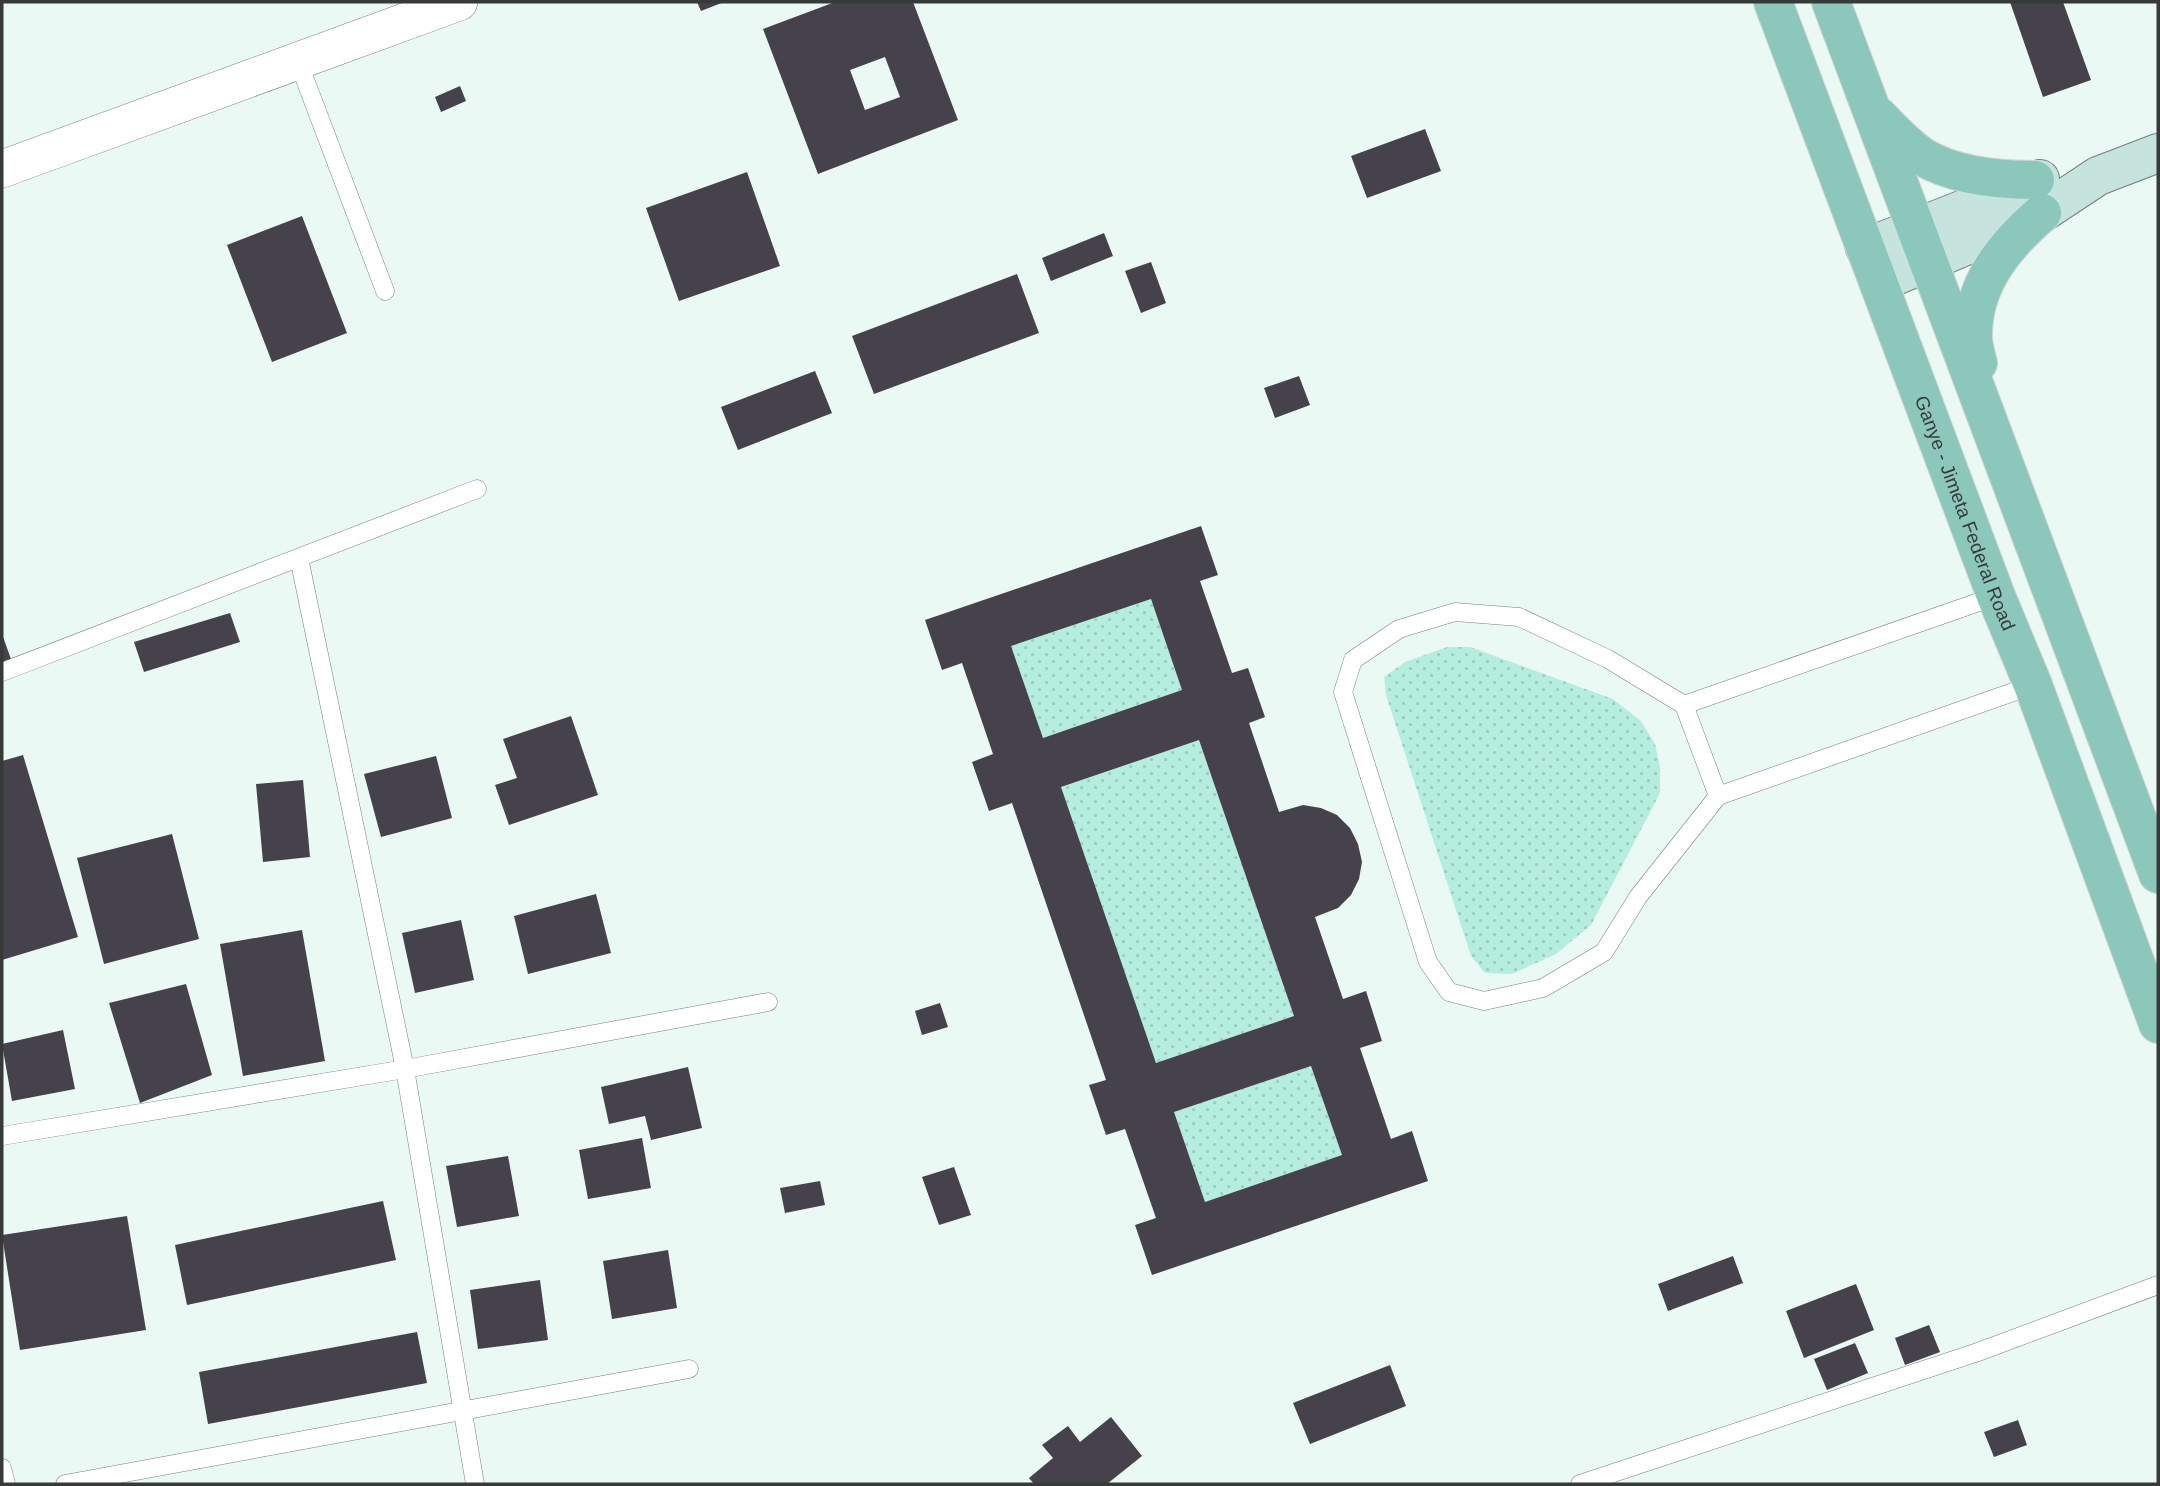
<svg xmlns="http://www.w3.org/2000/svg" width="2160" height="1486" font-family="Arial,sans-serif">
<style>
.garden{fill:url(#garden-dots)}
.building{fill:#46424b;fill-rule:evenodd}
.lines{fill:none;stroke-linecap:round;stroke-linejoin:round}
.lane-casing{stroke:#74807d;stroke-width:19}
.street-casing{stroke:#74807d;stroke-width:38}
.secondary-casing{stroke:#74807d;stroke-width:40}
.primary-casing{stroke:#d3d4d3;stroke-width:40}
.lane{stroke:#fff;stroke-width:18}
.street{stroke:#fff;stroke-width:37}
.secondary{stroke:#c6e3dd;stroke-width:38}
.primary{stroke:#8cc7bb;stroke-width:38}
.labels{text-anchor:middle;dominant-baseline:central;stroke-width:7;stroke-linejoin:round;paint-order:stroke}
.street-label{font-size:19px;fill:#363b39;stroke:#fff}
</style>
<defs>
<pattern id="garden-dots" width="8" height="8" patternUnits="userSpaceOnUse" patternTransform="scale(1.75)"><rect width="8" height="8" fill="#b5edde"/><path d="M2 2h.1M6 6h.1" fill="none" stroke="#9cccbf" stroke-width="1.8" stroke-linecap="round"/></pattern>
</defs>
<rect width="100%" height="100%" fill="#ebf9f4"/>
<!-- garden -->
<path class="garden" d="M1151,599L1182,690L1043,738L1011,646Z
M1447,647H1470L1613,699L1641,721L1655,744L1660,767V793L1591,925L1556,954L1512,974L1485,973L1471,956L1386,695L1384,677L1405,662Z
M1199,740L1294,1016L1156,1063L1061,787Z
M1311,1066L1342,1155L1205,1202L1174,1112Z"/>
<!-- building -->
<path class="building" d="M697,2H724L701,11Z
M835,2H913L958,120L818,174L763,29ZM885,57L900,97L865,110L850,70Z
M2010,2H2063L2091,80L2043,97Z
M460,86L466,101L441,112L435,97Z
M1425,129L1441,171L1367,198L1351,156Z
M747,172L780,266L679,301L646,208Z
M302,216L347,333L272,362L227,245Z
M1104,233L1113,256L1051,281L1042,258Z
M1151,262L1166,303L1141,313L1125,271Z
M1017,274L1039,333L874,394L852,336Z
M815,371L832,413L738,450L721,407Z
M1299,376L1310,405L1275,418L1264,388Z
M1201,526L1218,575L1200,581L1232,673L1248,668L1265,717L1249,723L1279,812L1303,805L1321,808L1337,815L1350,828L1358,844L1362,862L1359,879L1351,895L1338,908L1315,917L1343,999L1366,991L1382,1041L1360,1048L1391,1139L1412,1131L1428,1181L1152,1275L1135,1225L1156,1218L1125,1129L1106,1135L1089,1085L1106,1080L1012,803L989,811L972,762L993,754L962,663L942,670L925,620ZM1151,599L1182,690L1043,738L1011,646ZM1199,740L1294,1016L1156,1063L1061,787ZM1311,1066L1342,1155L1205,1202L1174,1112Z
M230,613L240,642L144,672L134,642Z
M2,634L12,662L2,665Z
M571,716L598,795L509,825L495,785L517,778L503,739Z
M23,755L78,937L2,960V761Z
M436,756L452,818L381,837L364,774Z
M303,780L310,857L263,862L256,784Z
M172,834L199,939L104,964L77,858Z
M596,894L611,953L528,974L514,916Z
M461,920L474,980L415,993L402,933Z
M302,930L325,1061L243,1076L220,944Z
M186,984L212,1075L140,1103L109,1003Z
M940,1003L948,1027L922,1035L915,1011Z
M63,1030L75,1089L12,1101L2,1044Z
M688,1067L702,1128L651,1140L645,1116L609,1124L601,1087Z
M642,1138L651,1188L588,1199L579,1150Z
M508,1156L519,1216L457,1227L446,1166Z
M954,1167L971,1215L939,1225L922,1177Z
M820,1181L825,1205L785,1213L780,1188Z
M383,1201L396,1260L187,1305L175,1245Z
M127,1216L146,1330L20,1350L2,1235Z
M668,1250L677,1308L612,1319L603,1261Z
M1733,1256L1743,1283L1668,1311L1658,1284Z
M540,1280L548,1340L478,1349L470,1290Z
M1856,1284L1874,1330L1804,1358L1786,1311Z
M1929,1325L1940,1352L1905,1365L1895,1338Z
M417,1332L427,1383L208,1424L199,1372Z
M1855,1343L1868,1373L1827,1390L1814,1359Z
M1390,1365L1406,1406L1310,1444L1293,1403Z
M1111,1417L1142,1456L1107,1484H1034L1029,1478L1053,1458L1042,1445L1068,1426L1080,1442Z
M2018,1420L2027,1445L1994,1457L1984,1432Z"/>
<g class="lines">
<!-- lane casing -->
<g class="lane-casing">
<path id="lane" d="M298,61L385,291
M299,558L405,1069L475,1484
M1455,612L1519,617L1608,659L1684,705L1718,796L1638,897L1604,952L1543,988L1484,1001L1449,992L1428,962L1343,692L1353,660L1399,629Z
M2,672L477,489
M1684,705L1996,596
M1718,796L2033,685
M2,1136L405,1069L768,1002
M2,1468L6,1484
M65,1484L689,1369
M1580,1484L1978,1352L2158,1285"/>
</g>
<!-- street casing -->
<g class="street-casing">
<path id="street" d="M2,169L459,2"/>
</g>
<!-- secondary casing -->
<g class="secondary-casing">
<path id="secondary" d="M1865,248L2040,179
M1879,283L2042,213L2098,176L2158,153"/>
</g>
<!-- primary casing -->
<g class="primary-casing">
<g id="primary">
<path id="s1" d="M1773,2L1996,596L2033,685L2158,1024"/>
<path d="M1831,2L2158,874"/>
<path d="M1878,116C1892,130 1906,146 1923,157C1955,176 1998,180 2035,180"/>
<path d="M1978,363C1976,355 1973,345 1973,337C1972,284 2005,245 2042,213"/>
</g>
</g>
<!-- lane -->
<use href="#lane" class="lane"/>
<!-- street -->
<use href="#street" class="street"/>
<!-- secondary -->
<use href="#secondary" class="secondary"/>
<!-- primary -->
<use href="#primary" class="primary"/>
</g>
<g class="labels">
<!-- street labels -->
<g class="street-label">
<text stroke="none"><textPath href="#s1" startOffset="546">Ganye - Jimeta Federal Road</textPath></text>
</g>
</g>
<!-- border -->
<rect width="2160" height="1486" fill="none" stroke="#363b39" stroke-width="7"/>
</svg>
